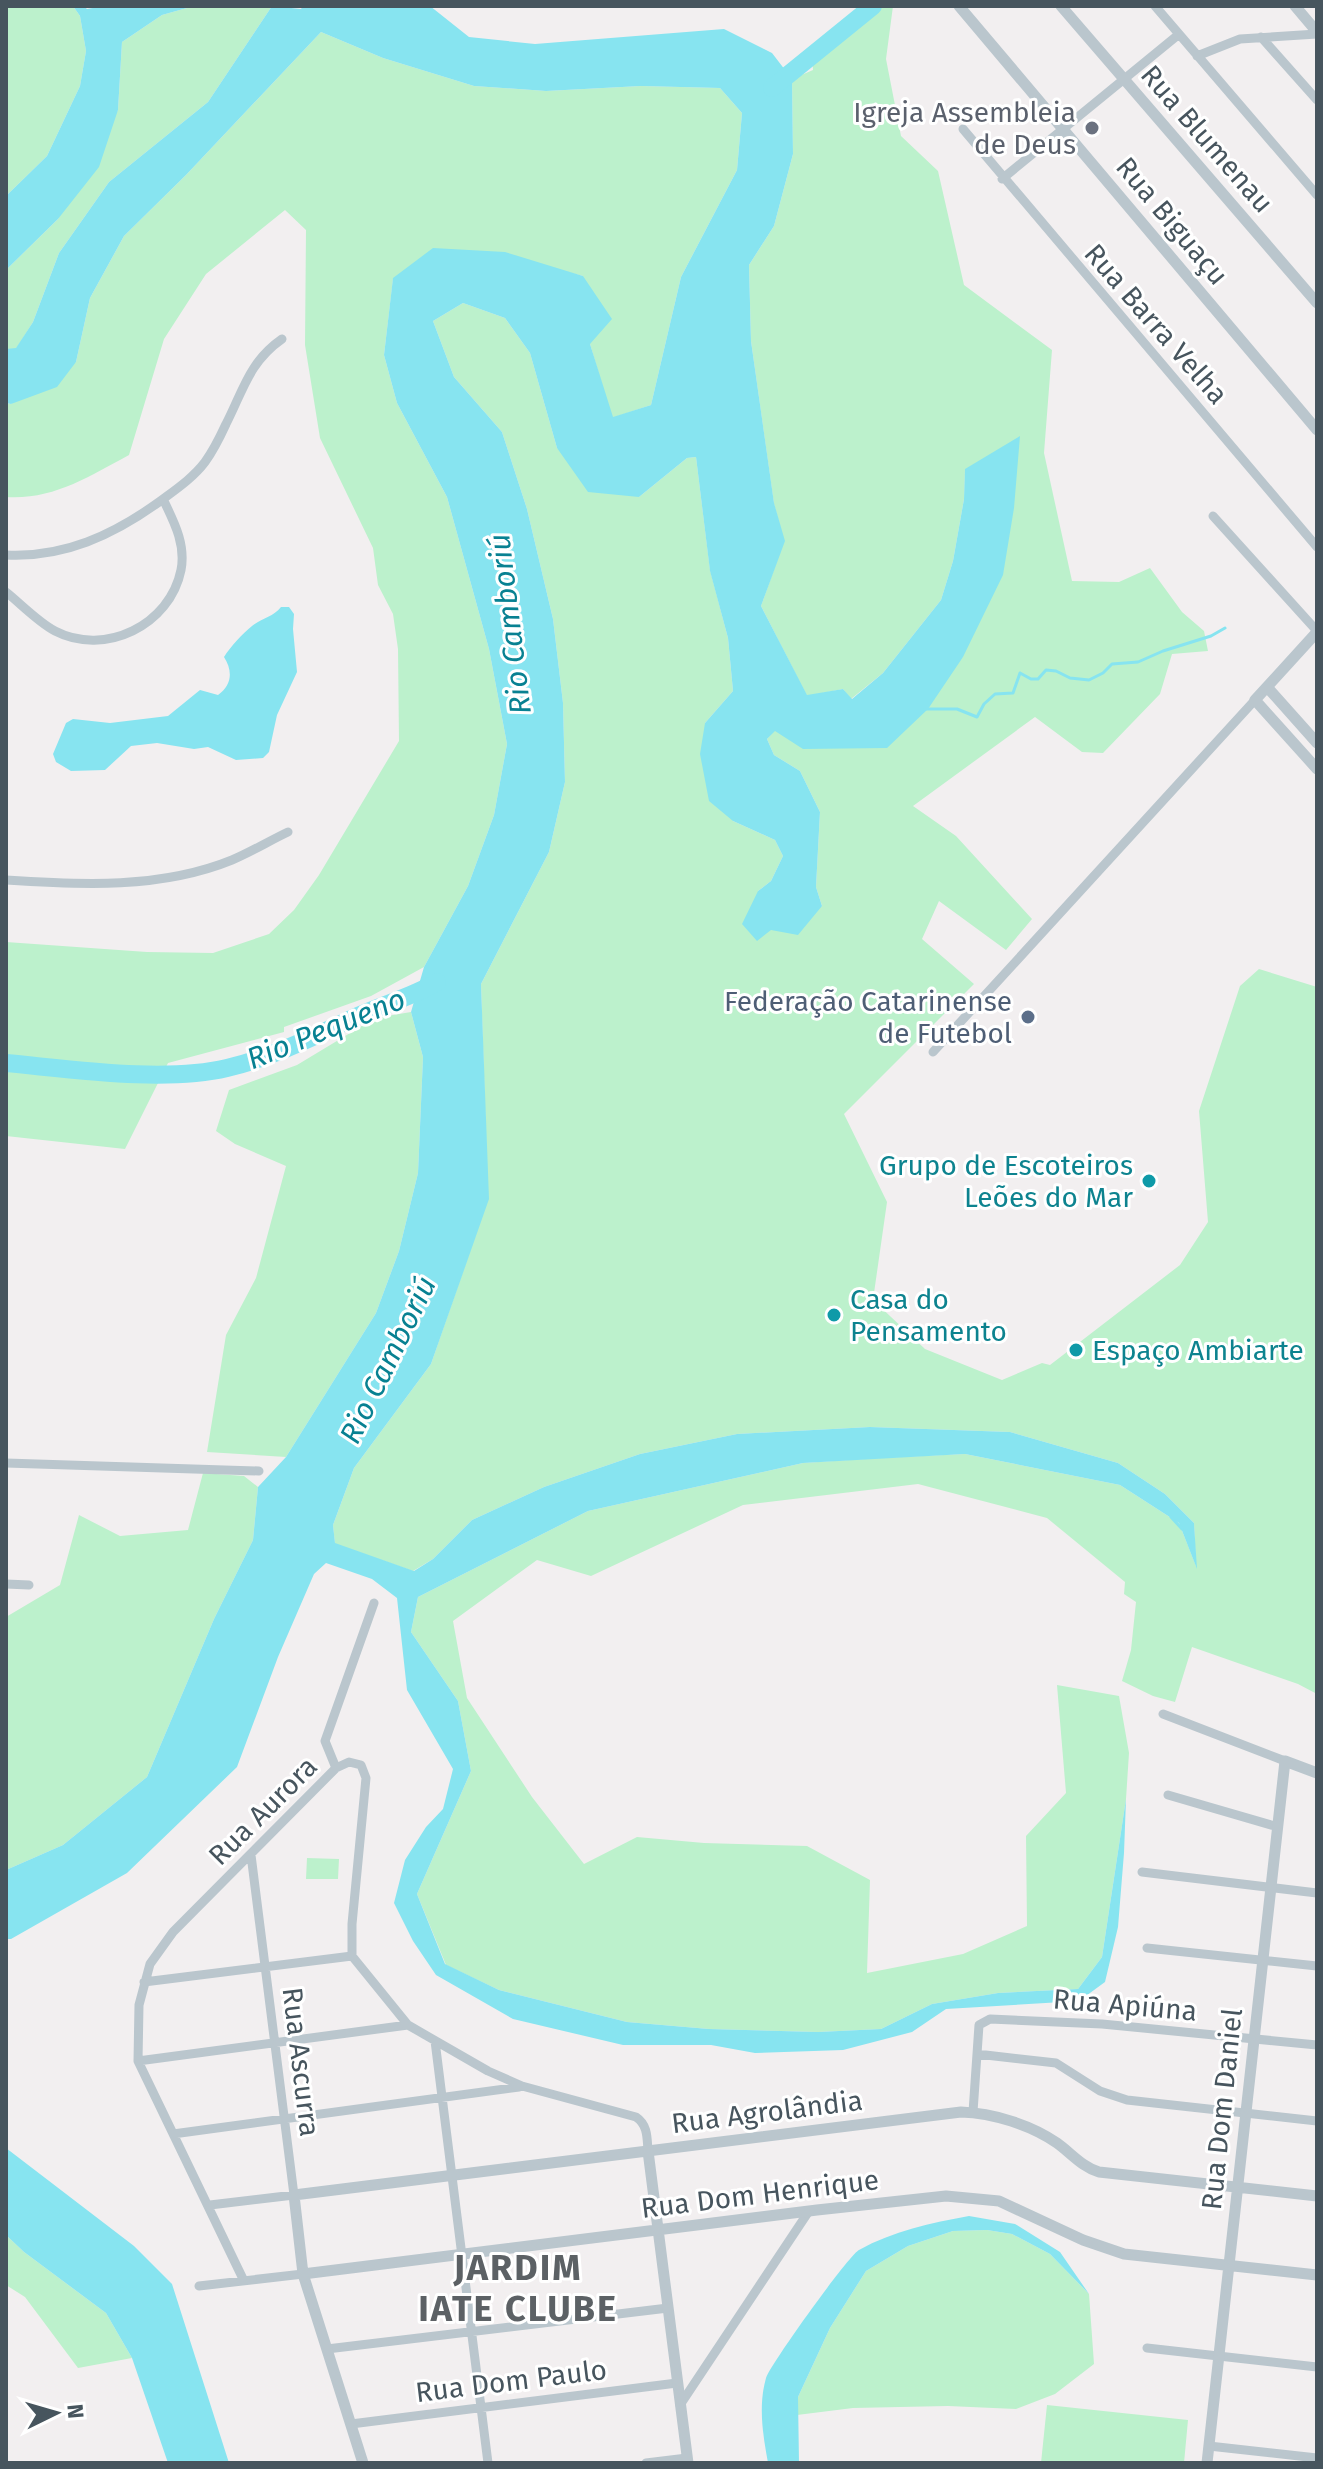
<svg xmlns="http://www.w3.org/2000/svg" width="1323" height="2469" font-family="'Fira Sans',sans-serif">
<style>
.green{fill:#bcf1cc}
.water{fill:#87e4f0}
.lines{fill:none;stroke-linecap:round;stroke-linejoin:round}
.stream{stroke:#87e4f0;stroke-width:3}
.river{stroke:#87e4f0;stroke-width:18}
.minor{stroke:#bac6cd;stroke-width:9}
.tertiary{stroke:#bac6cd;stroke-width:11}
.worship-dot{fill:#6b7280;stroke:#fff;stroke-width:3}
.service-dot{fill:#5c6f8a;stroke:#fff;stroke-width:3}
.culture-dot{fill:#0f9aa8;stroke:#fff;stroke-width:3}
.labels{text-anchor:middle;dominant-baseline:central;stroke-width:6;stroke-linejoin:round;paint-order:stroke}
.worship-label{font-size:28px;fill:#5b616d;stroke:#fff;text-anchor:end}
.street-label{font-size:28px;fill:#47555e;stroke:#fff}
.service-label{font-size:28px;fill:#4e5e75;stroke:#fff;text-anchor:end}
.culture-label{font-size:28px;fill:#0d838f;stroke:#fff;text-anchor:start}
.water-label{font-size:30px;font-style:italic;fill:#088192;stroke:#fff}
.district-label{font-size:36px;font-weight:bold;letter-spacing:2px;fill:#5c6165;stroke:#fff}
</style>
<rect width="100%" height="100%" fill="#f2eff0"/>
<!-- green -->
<path class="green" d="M6,6H73L80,16L86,51L80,86L47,156L6,196Z
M194,6H272L208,102L109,182L59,253L33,322L16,349H6V270L58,219L118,110L122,42L162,15Z
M884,6H893L886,59L901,136L938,171L964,285L1052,350L1044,453L1072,581L1119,582L1150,568L1182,612L1204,631L1208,651L1172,654L1160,694L1103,753L1082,752L1035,717L913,806L956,836L1032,919L1006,950L939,901L922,939L974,984L844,1114L887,1202L873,1300L925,1349L1002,1380L1042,1363L1050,1365L1180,1265L1208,1222L1199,1111L1240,986L1259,969L1317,987V1694L1298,1684L1192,1647L1175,1702L1153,1696L1122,1681L1131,1650L1136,1602L1124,1594L1125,1582L1047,1518L918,1484L743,1505L591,1576L537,1560L453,1621L467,1698L532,1797L584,1864L637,1837L704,1843L807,1846L870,1880L867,1973L963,1954L1027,1926L1026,1836L1066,1793L1057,1685L1119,1696L1129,1753L1126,1799L1102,1957L1078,1989L998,1993L932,2004L881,2029L818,2032L709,2029L627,2022L499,1990L446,1965L417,1894L471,1771L458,1701L411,1632L418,1597L588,1511L803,1463L880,1458L965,1454L1120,1485L1179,1523L1196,1566L1194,1523L1165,1494L1118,1463L1010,1432L870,1427L737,1434L640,1454L544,1487L472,1520L433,1559L413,1571L335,1544L333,1525L354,1468L431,1364L488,1199L481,984L549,852L565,782L563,703L553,619L527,509L502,432L454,377L433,321L463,303L505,318L530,353L557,448L639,497L687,458L696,457L710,570L728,638L733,691L705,723L733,821L775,840L783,856L771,881L758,891L771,930L822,906L816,887L820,812L800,771L774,755L767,739L775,730L963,657L965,469L964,499L953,561L941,600L883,673L851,699L843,689L807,696L761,606L784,541L774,504L751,341L749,265L774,226L793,154L792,79L813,70L812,55Z
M321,32L383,58L474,86L546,91L641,86L720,88L742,113L737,170L681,277L651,405L612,418L590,344L583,276L555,269L393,279L384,355L397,403L447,497L489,649L507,744L494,815L468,886L424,967L371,996L284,1027V1032L168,1063L125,1149L6,1136V942L147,952L213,953L269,934L294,910L319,875L399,741L398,649L393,614L378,585L373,548L320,438L305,345L306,230L285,210L206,274L164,339L129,455C88,477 53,500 6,497V403L11,404L76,362L90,298L124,236L186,175Z
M411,1012L423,1057L418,1173L399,1251L376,1313L286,1457L207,1452L226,1335L256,1278L286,1166L235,1144L216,1131L229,1090L297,1065L375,1018Z
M203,1473L244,1476L258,1487L253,1540L214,1619L147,1777L63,1845L6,1870V1617L60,1585L79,1515L120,1536L188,1530Z
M307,1858L339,1859L338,1879H306Z
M987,2230L1012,2234L1050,2254L1089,2294L1094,2364L1055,2394L1016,2409L948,2406L853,2408L797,2415L798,2397L830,2328L866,2271L908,2246L953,2231Z
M6,2235L24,2252L106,2313L132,2358L78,2368L25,2297L6,2285Z
M1047,2405L1188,2420L1184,2463H1041Z"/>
<!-- water -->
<path class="water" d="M73,6H84L87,9L104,6H194L162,15L122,42L118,110L99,167L58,219L6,270V196L47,156L80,86L86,51L80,16Z
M272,6L301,9L303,6H430L469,37L535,44L724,29L772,53L792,79L793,154L774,226L749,265L751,341L774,503L785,541L761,606L807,695L843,689L852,699L883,673L941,600L953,561L964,499L965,469L1020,436L1014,508L1003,575L963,657L928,709L887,748L803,749L775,731L767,739L774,755L800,771L820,812L816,887L822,906L798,935L771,930L757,941L742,924L758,891L771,881L783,856L775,840L733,821L709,801L700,754L705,723L733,691L728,638L710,571L696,457L687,458L639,497L588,492L557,448L530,353L505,318L463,303L433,321L454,377L502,432L527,509L553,619L563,703L565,782L549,852L481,984L489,1199L431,1364L354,1468L333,1525L335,1543L414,1571L433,1559L472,1520L544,1487L640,1454L737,1434L870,1427L1010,1432L1118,1463L1165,1494L1194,1523L1197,1569L1179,1523L1120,1485L965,1454L803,1463L588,1511L418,1597L411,1632L458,1701L471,1771L417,1894L445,1964L499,1990L627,2022L709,2029L818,2032L881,2029L932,2004L998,1993L1078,1989L1102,1957L1126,1799L1124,1853L1118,1927L1105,1982L1079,2001L946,2009L912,2032L843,2050L755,2053L711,2045H623L513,2019L436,1975L413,1941L394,1903L405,1860L426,1827L443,1809L453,1769L407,1690L397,1598L372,1579L326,1563L314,1574L278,1657L237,1767L127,1873L11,1939H6V1870L63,1845L147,1777L214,1619L253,1540L258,1487L286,1457L376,1313L399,1251L418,1173L423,1057L411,1012L424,967L468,886L494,815L507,744L489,649L447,497L397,403L384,355L393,278L433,248L505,252L583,276L612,319L590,344L613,417L651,405L681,277L737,170L742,113L720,88L641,86L546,91L474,86L383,58L321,32L186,175L124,236L90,298L76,362L57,387L11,404L6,403V349L16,348L33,322L59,253L109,182L208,102Z
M281,607H289L294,614L293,629L297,672L277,715L269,752L263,758L236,760L208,747L194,749L157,743L131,746L105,770L71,771L56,762L53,754L66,723L73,719L110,723L168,716L200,690L218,695C232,685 233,671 224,657C231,646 242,634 252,626C262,618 273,617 281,607Z
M6,2148L134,2246L172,2284L229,2463H168L132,2358L106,2313L24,2252L6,2235Z
M969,2216L1015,2224L1060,2252L1089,2294L1050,2254L1012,2234L987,2230L953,2231L908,2246L866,2271L830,2328L798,2397L799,2463H768C763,2436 758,2406 766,2378C770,2365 848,2256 859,2250C893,2231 931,2223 969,2216Z"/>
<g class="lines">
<!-- stream -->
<path class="stream" d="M925,709H957L977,717L984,704L995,694L1013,693L1020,673L1031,679H1038L1046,670L1056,671L1070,678L1089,680L1103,673L1112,664L1138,662L1163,651L1211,636L1225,628
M1171,1517L1182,1529"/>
<!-- river -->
<path class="river" d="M772,88L873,6
M6,1063C71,1069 164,1083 227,1068C273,1057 315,1036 358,1016C384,1004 412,997 437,982"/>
<!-- minor -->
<path class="minor" d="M1155,6L1317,195
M1261,37L1317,100
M1197,56L1240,39L1317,34
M963,129L1317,547
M1002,179L1178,35
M1213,516L1317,631
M6,555C64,558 113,535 159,502C175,490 193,478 205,462C213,451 220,437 226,424C243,391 249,362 282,339
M6,592C21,604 38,622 55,631C105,657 170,625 181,570C186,544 174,522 163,499
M6,880C81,885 161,889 232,860C251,852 269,841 288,832
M933,1052L1255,700
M6,1463L259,1471
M6,1584L29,1585
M1163,1714L1285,1761
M336,1768L325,1741L374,1603
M1168,1795L1278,1827
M1142,1872L1317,1893
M1147,1948L1317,1966
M144,1982L352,1956
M435,2041L488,2463
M977,2054L1056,2063L1100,2091L1127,2100L1317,2121
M138,2061L408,2025
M973,2112L979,2025L990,2019L1102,2024L1317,2045
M173,2134L519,2087
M210,2205L294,2195L251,1855
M244,2281L138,2061L139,2005L150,1964L173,1932L336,1768L349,1762L361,1765L366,1778L352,1924V1956L408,2025L488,2071L522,2086L636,2117C648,2125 647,2138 648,2151
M199,2286L303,2274
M1147,2348L1317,2367
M327,2349L668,2308
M680,2405L809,2211
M351,2424L677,2383
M1209,2446L1317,2458
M646,2463L687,2458"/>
<!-- tertiary -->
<path class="tertiary" d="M959,6L1317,430
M1061,6L1317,303
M1295,6L1317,32
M1317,632L1255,700L1317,769
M1267,687L1317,743
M648,2151L688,2463
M303,2274L817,2210L946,2196L999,2201L1083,2240L1124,2254L1317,2275
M363,2463L303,2274L294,2195L961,2112C993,2113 1031,2125 1057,2143C1071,2153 1082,2167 1099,2172L1317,2196
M1207,2463L1285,1761L1317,1773"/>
</g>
<!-- markers -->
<circle class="worship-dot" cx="1092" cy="128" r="8"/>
<circle class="service-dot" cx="1028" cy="1017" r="8"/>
<g class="culture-dot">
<circle cx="1149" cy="1181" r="8"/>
<circle cx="834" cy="1315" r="8"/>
<circle cx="1076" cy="1350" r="8"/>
</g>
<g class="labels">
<!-- worship labels -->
<g class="worship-label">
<text x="1076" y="112">Igreja Assembleia<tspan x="1076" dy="32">de Deus</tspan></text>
</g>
<!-- street labels -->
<g class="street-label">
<text transform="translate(1207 139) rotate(49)">Rua Blumenau</text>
<text transform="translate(1172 221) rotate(50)">Rua Biguaçu</text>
<text transform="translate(1156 324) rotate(49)">Rua Barra Velha</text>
<text transform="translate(263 1811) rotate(-45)">Rua Aurora</text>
<text transform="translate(1125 2005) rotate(5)">Rua Apiúna</text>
<text transform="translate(301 2062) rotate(83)">Rua Ascurra</text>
<text transform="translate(1222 2109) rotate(-84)">Rua Dom Daniel</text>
<text transform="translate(767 2112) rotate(-7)">Rua Agrolândia</text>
<text transform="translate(760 2194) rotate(-7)">Rua Dom Henrique</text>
<text transform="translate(511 2381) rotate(-7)">Rua Dom Paulo</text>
</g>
<!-- service labels -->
<g class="service-label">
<text x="1012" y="1001">Federação Catarinense<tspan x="1012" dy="32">de Futebol</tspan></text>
</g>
<!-- culture labels -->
<g class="culture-label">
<text x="1133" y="1165" text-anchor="end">Grupo de Escoteiros<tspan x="1133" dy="32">Leões do Mar</tspan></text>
<text x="850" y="1299">Casa do<tspan x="850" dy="32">Pensamento</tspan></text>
<text x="1092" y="1350">Espaço Ambiarte</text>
</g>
<!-- water labels -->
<g class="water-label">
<text transform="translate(510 624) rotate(-97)">Rio Camboriú</text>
<text transform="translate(326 1029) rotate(-22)">Rio Pequeno</text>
<text transform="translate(388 1360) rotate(-64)">Rio Camboriú</text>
</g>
<!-- district labels -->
<g class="district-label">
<text x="518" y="2268">JARDIM<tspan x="518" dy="41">IATE CLUBE</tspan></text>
</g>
</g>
<!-- border -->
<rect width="1323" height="2469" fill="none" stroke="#47555e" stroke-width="16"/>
<!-- north arrow -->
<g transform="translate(56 2413) rotate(85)" stroke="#ffffff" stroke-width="6" paint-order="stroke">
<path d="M0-6L14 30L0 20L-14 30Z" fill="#47555e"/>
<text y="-12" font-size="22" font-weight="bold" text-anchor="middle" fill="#47555e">N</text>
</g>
</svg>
